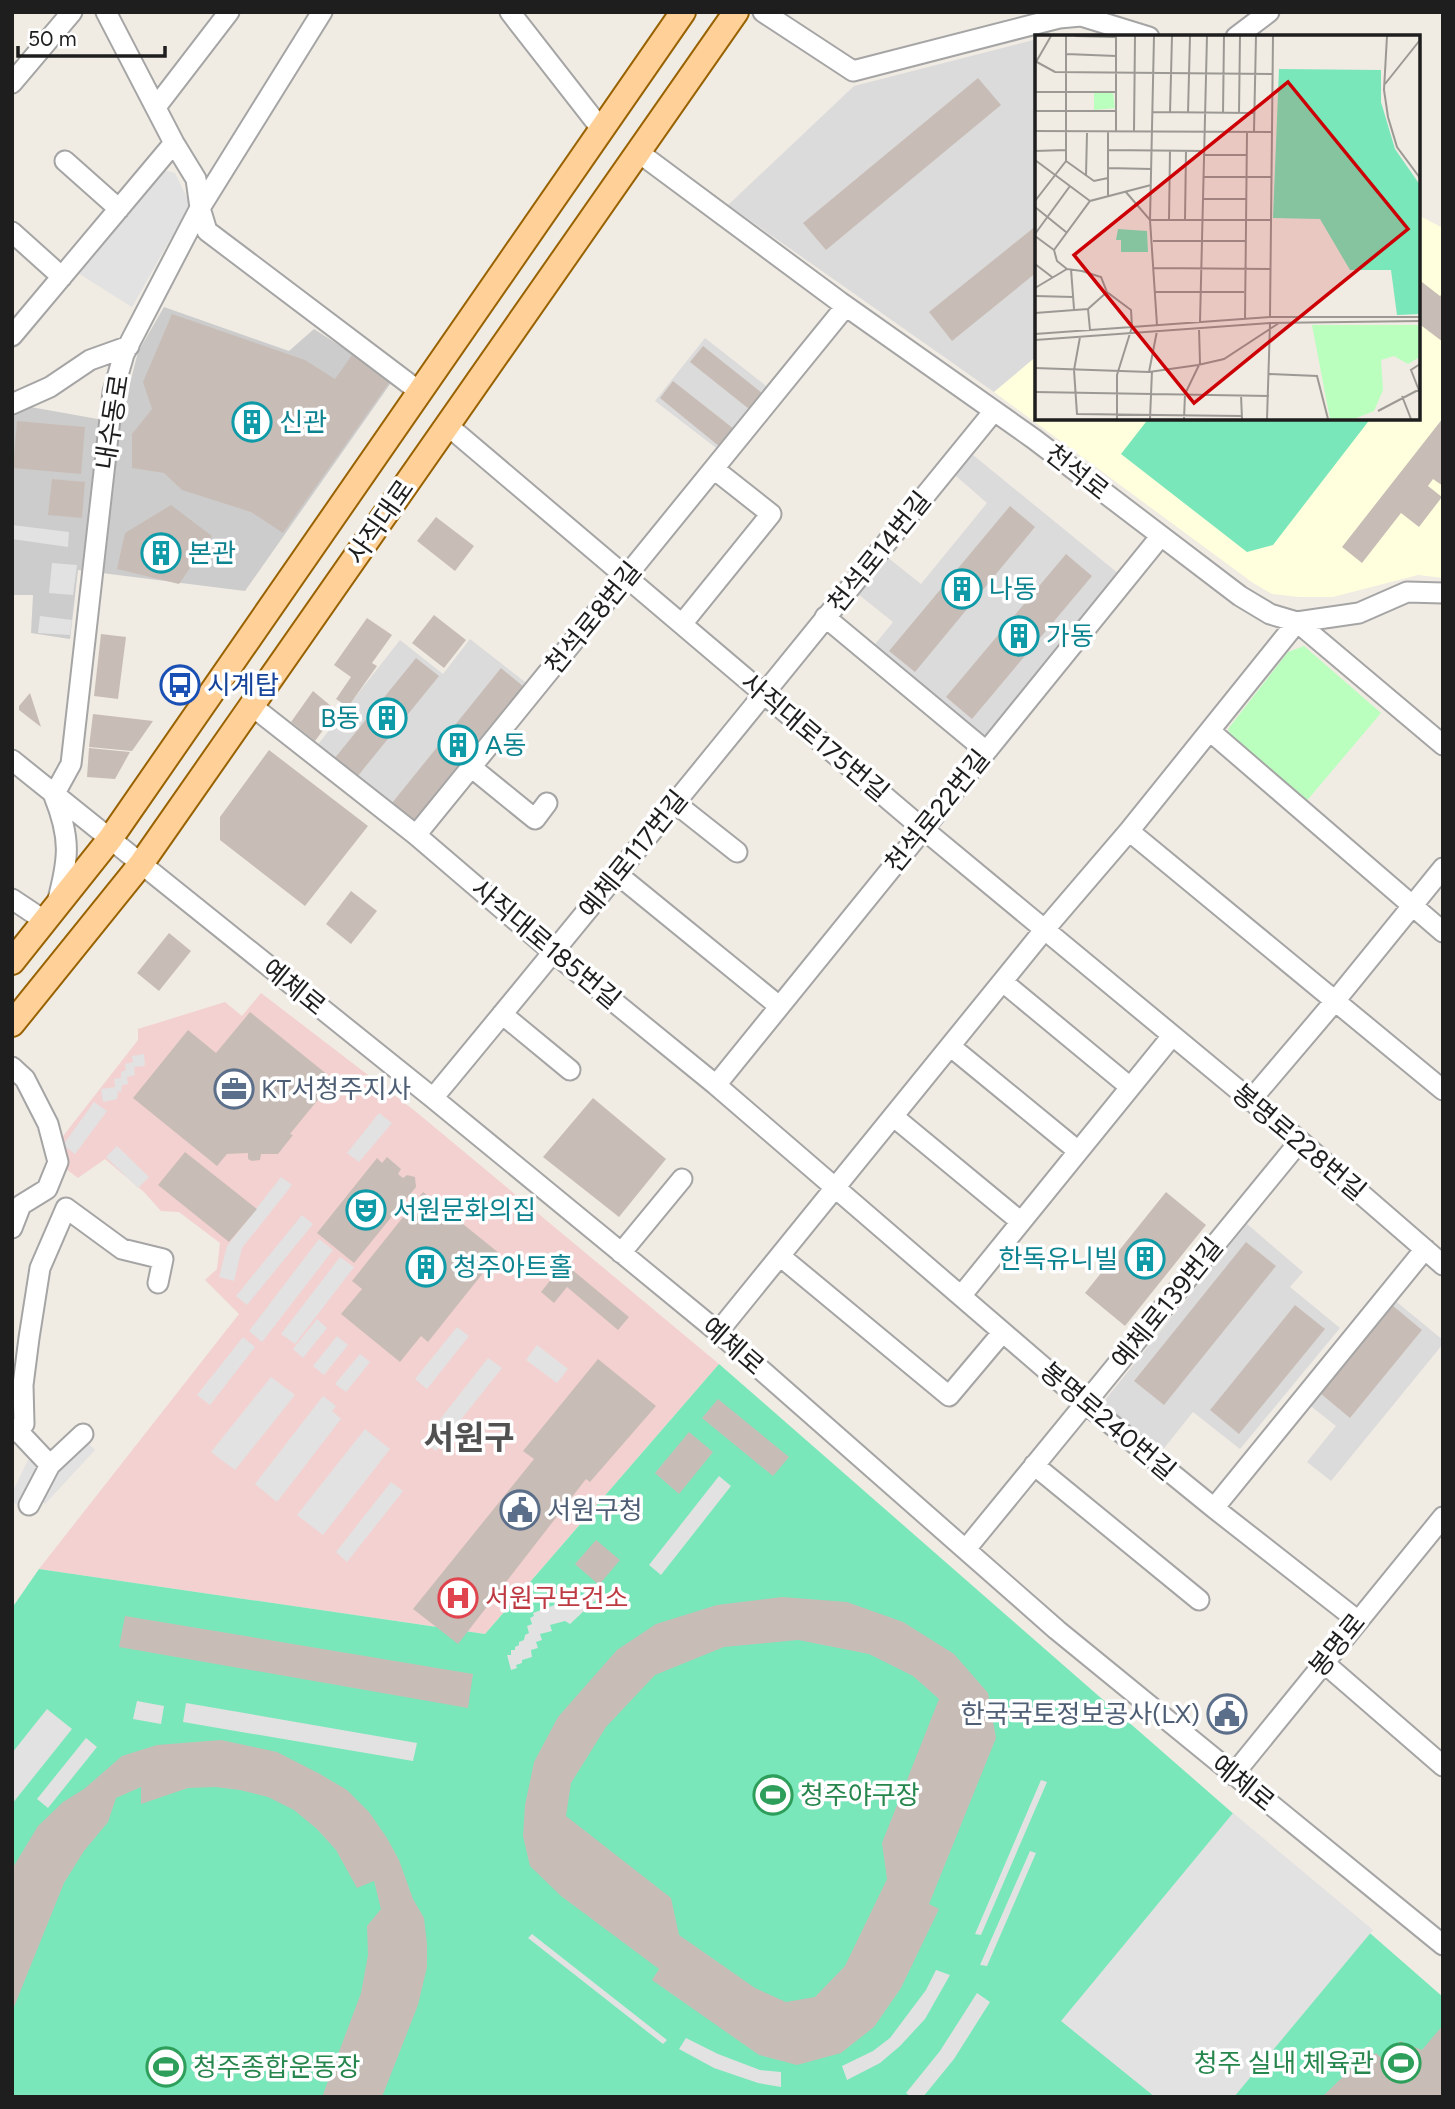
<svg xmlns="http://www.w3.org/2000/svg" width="1455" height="2109" font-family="Figtree,'Noto Sans KR',sans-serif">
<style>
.residential{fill:#dcdbdb}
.commercial{fill:#f3d1d0}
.education{fill:#fffedd}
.religious{fill:#ccc}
.park{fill:#bbffbf}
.pitch{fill:#79e7ba}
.parking{fill:#e2e2e2}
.building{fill:#c8bdb6;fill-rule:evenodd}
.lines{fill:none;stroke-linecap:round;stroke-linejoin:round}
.minor-casing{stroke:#a5a5a5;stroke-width:23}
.major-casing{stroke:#986200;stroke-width:28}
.minor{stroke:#fff;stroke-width:19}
.major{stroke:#ffd199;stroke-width:24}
.labels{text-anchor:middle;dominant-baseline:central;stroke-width:7;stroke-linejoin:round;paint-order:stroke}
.street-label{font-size:26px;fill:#1e1e1e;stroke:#fff}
.culture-label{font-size:26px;fill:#0d838f;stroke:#fff;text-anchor:start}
.transit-label{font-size:26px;fill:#164399;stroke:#fff;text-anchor:start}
.service-label{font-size:26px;fill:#4e5e75;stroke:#fff;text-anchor:start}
.health-label{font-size:26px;fill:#be3a42;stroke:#fff;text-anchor:start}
.leisure-label{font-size:26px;fill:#27864d;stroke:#fff;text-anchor:start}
.district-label{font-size:33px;font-weight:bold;fill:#515151;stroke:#fff}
.inset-road{fill:none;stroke:#9c9994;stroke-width:2}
.view{fill:#cc0005;fill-opacity:0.15;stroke:#cc0005;stroke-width:3.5}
.inset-edge{fill:none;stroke:#1e1e1e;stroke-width:3.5}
</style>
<rect width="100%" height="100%" fill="#f0ebe3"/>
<!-- residential -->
<path class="residential" d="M1037,39V356L994,392L728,205L854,86Z
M705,338L770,389L720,451L655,401Z
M973,455L1119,574L985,740L872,648L893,622L858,594L887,557L921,584L987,503L956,476Z
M470,639L529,685L415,825L316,747L400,640L443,674Z
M1247,1224L1303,1272L1290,1287L1340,1328L1240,1449L1193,1412L1161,1452L1101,1405Z
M1393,1299L1443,1340V1344L1331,1481L1307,1462L1336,1426L1308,1404Z"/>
<!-- commercial -->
<path class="commercial" d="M261,993L415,1111L719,1364L485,1634L39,1569L239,1314L205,1280L217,1269L220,1243L179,1212L161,1211L144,1192L105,1159L78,1178L62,1166L60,1140L138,1040V1029L225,1002L242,1016Z"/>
<!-- education -->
<path class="education" d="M1418,215L1443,228V578L1418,575L1333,597H1299L1272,594L1253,583L994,392L1037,356V418H1418Z"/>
<!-- religious -->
<path class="religious" d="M164,307L289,351L314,329L393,380L245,591L78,570L70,639L31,633L33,595H12V408L25,406L120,423L138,352Z"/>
<!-- park -->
<path class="park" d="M1304,646L1381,713L1304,804L1234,743L1228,729L1288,652Z"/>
<!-- pitch -->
<path class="pitch" d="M1149,418H1371L1273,545L1247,552L1121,454Z
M719,1364L1443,1997V2097H12V1608L39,1569L485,1634Z"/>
<!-- parking -->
<path class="parking" d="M162,170L175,173L190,204L132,307L78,273Z
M12,525L69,532L68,547L12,539Z
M52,563L77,565L73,595L49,593Z
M40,616L72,620L70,635L38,633Z
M144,1054L145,1066L134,1067L135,1075L127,1077L128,1084L122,1085L121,1092L118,1091L117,1099L103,1102L101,1089L115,1087L114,1079L121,1078V1072L126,1070L125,1064L133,1062L132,1056Z
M94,1102L107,1111L75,1154L63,1145Z
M379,1113L392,1123L359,1162L347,1153Z
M117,1146L149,1177L138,1188L106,1157Z
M281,1177L292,1185L242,1248L234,1281L219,1277L227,1246Z
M302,1215L313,1224L247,1305L236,1296Z
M319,1239L333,1250L262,1342L249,1331Z
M340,1257L354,1267L295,1344L281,1334Z
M317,1319L327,1328L303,1358L293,1349Z
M457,1327L469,1336L427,1389L415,1379Z
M337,1336L348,1345L324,1375L313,1366Z
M243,1337L255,1347L210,1405L197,1395Z
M537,1345L568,1369L557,1383L526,1360Z
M360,1354L370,1362L346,1392L335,1384Z
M488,1358L502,1368L436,1451L423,1441Z
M271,1377L295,1395L235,1470L211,1452Z
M323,1396L336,1406L332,1411L341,1419L277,1502L255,1484Z
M365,1429L390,1449L323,1535L297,1515Z
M85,1440L95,1450L45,1504L35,1494Z
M28,1460L41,1466L22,1507L12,1502V1493Z
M719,1476L731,1486L661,1575L649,1565Z
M391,1482L403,1491L347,1562L336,1552Z
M590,1588L599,1597L570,1624L565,1621L550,1625L552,1631L540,1634L542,1640L536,1642L538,1648L531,1650L532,1657L522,1660V1663L516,1665L517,1668L511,1670L507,1655H511V1650H515V1647L519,1645V1642L524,1640L525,1635L529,1633L527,1626L532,1624L530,1618L534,1616L533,1613L560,1603L562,1607H569Z
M137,1701L164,1706L161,1724L133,1719Z
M186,1703L417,1743L413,1761L183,1722Z
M47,1709L72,1729L12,1804V1753Z
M86,1738L97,1747L48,1808L37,1799Z
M1041,1780L1047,1782L981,1935L975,1934Z
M1233,1813L1373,1930L1234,2097H1155L1061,2021Z
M1030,1851L1036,1853L987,1966L980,1965Z
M532,1934L667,2040L663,2044L528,1938Z
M936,1970L950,1975L925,2019L900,2046L880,2063L847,2080L842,2066L873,2051L890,2038L926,1990Z
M977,1993L990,2002L954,2059L923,2097H911L906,2093L940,2051Z
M686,2038L718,2054L760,2070L781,2072V2087L758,2083L714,2068L679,2049Z"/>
<!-- building -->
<path class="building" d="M978,78L1001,105L826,250L803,223Z
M1037,225V272L952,341L929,312Z
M1418,279L1440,296L1443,293V342L1418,323Z
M172,314L305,360L335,379L352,355L389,383L283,533L251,512L182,490L164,473L132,468V434L152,409L143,382Z
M703,346L762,393L749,409L690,362Z
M673,381L734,429L720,447L660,398Z
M1443,418V486L1433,479L1428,486L1442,497L1419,527L1401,513L1362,563L1342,547Z
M17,421L85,427L81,474L13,468Z
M52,479L85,482L82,518L48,515Z
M171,505L212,536L179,584L117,569L125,533Z
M1010,506L1035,527L915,672L889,651Z
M436,517L474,546L455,571L417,541Z
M1066,554L1092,576L972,719L946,697Z
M434,615L466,640L444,668L412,643Z
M367,618L392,635L372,663L377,666L348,707L336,699L351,677L334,665Z
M101,634L126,637L118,699L94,696Z
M416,658L439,676L357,777L334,759Z
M501,668L524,687L415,821L392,803Z
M313,691L337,711L315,741L291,722Z
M30,693L41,727L19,710V706Z
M93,714L153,721L132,751L89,747Z
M89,748L130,752L115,779L87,777Z
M269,750L368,826L305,906L220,840V817Z
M351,891L377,911L351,944L326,924Z
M169,933L191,951L159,991L137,973Z
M250,1012L334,1080L290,1134L293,1135L278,1154H261L260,1160L252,1161L248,1159V1153L227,1154L217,1166L133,1098L188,1030L216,1053Z
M593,1098L666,1159L619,1217L543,1157Z
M185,1152L257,1209L229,1242L158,1185Z
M387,1157L401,1169L398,1174L403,1178L407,1175L415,1177L416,1187L354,1263L317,1233L377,1158L382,1163Z
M423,1192L499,1253L428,1342L421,1336L400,1362L341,1314L362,1289L352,1281Z
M1166,1192L1206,1225L1125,1326L1085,1293Z
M1246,1242L1276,1266L1164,1405L1134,1381Z
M564,1263L629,1317L618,1330L567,1287L554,1303L541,1292Z
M1295,1305L1325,1329L1239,1434L1210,1410Z
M1392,1305L1422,1330L1350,1418L1320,1393Z
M598,1359L656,1406L590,1482L586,1479L458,1644L413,1609L534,1459L523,1451Z
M718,1399L789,1457L773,1476L702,1418Z
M689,1432L713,1452L679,1494L655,1473Z
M596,1540L620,1560L599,1585L575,1564Z
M782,1597L847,1602L903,1622L954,1654L988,1693L996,1738L929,1904L939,1909L901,1988L874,2027L841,2053L797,2065L759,2055L652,1980L659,1969L561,1896L530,1866L523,1836L525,1805L534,1762L558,1717L617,1650L656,1624L717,1605ZM798,1640L869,1654L913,1676L939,1699L882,1843L887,1879L845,1966L815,1997L786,2002L755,1988L679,1935L671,1898L566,1816L571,1783L606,1727L655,1675L724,1647Z
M125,1616L473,1674L468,1708L119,1647Z
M221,1740L277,1752L320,1774L347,1790L369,1812L387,1838L399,1860L413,1899L424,1918L427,1944V1967L418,2005L382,2097H322L361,1993L368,1955L367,1926L381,1909L374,1881L357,1888L336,1850L317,1829L294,1810L268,1797L240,1790L215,1787L188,1788L141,1804V1787L116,1798L108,1822L84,1851L64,1883L12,2012V1869L38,1826L63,1802L84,1789L122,1756L157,1745Z
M1443,2025V2097H1322L1352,2068L1376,2053L1383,2059L1400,2041L1422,2050Z"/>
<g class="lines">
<!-- minor casing -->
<g class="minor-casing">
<path id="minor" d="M106,12L174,143L196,179L200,208L207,231L420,392
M510,12L602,130
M763,12L853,71L1059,18L1081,16L1149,37
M1236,37L1269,12
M12,83L72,12
M156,107L229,12
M638,152L840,302L1034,439L1240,596L1270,614L1297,622L1443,745
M65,161L119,209
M12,232L62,277
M12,336L174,143
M12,404L50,387L90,360L129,346
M447,425L922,828L1300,1141L1443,1265
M825,617L986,751
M682,624L771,514L714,469
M252,706L416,835L554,953L716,1085L1085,1403L1214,1508L1357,1620
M1210,731L1443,932
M12,760L433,1098L718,1332L1057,1630L1443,1945
M471,767L535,819L547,803
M54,795L71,764L113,392L124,354L200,208L322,12
M54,796C71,838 69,859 57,903
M675,803L737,852
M1129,831L1443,1090
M416,835L846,306
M617,874L779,1006
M12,899L45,921
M1003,982L1130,1087
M502,1014L570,1070
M950,1046L1078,1151
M12,1067L25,1079L48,1124L58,1162L47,1189L21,1205L12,1228
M716,1085L1160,537
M433,1098C622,870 807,640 994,411
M1250,1101L1335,1001L1443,868
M894,1117L1021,1222
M621,1253L682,1179
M780,1256L949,1396L1002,1333
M961,1296L1172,1036
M718,1332L1045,929L1129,831L1297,622L1359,613L1407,592L1443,593
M16,1429L50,1465L83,1434
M12,1432L24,1424L23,1385L29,1338L40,1268L66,1208L122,1249L163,1259L158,1283
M1034,1465L1199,1600
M29,1505L50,1465
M1214,1508L1425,1249
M966,1549L1300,1141
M1323,1662L1443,1766
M1233,1775L1443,1517"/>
</g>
<!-- major casing -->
<g class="major-casing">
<path id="major" d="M12,962L110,839L683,12
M12,1024L141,864L736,12"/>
</g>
<!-- minor -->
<use href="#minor" class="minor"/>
<!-- major -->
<use href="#major" class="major"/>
</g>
<!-- icons -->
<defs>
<g id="building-ring" transform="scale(2.0125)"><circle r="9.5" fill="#fff" stroke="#0f9aa8" stroke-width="1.5"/><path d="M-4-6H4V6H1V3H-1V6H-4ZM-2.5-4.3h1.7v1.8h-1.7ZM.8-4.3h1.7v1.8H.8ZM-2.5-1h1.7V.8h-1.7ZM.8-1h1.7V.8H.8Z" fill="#0f9aa8"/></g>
<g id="bus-ring" transform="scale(2.0125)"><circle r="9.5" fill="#fff" stroke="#1a4fb4" stroke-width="1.5"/><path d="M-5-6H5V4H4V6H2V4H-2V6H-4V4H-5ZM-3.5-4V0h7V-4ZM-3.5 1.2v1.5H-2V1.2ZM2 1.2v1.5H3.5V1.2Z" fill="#1a4fb4"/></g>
<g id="office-ring" transform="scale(2.0125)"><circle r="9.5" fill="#fff" stroke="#5c6f8a" stroke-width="1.5"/><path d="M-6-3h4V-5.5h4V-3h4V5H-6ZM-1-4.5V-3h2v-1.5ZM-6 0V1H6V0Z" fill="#5c6f8a"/></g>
<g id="theatre-ring" transform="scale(2.0125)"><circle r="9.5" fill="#fff" stroke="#0f9aa8" stroke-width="1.5"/><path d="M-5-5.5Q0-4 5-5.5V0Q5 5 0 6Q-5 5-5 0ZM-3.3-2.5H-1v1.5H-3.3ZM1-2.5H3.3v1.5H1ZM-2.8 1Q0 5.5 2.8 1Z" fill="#0f9aa8"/></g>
<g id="civic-ring" transform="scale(2.0125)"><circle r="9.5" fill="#fff" stroke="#5c6f8a" stroke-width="1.5"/><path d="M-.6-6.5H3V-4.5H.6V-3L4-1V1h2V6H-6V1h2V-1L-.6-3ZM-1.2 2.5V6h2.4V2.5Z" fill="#5c6f8a"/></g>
<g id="hospital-ring" transform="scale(2.0125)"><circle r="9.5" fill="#fff" stroke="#e0444e" stroke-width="1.5"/><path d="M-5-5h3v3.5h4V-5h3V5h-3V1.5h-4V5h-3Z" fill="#e0444e"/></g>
<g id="stadium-ring" transform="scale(2.0125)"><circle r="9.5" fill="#fff" stroke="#2e9e5b" stroke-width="1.5"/><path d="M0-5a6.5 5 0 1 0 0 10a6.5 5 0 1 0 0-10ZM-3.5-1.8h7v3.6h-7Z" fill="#2e9e5b"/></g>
</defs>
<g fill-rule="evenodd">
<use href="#building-ring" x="252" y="422"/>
<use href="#building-ring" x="161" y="553"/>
<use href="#building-ring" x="962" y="589"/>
<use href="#building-ring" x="1019" y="636"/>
<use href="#bus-ring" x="180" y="685"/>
<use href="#building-ring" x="387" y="718"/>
<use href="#building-ring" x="458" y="745"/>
<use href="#office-ring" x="234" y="1089"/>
<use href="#theatre-ring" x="366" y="1210"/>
<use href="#building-ring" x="1145" y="1259"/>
<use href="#building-ring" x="426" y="1267"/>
<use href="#civic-ring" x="520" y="1510"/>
<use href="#hospital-ring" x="458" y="1598"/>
<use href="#civic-ring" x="1227" y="1714"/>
<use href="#stadium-ring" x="773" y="1795"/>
<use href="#stadium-ring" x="1401" y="2063"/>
<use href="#stadium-ring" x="166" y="2067"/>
</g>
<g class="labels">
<!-- street labels -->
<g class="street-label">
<text transform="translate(112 422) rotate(-81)">내수동로</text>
<text transform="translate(1077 472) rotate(38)">천석로</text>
<text transform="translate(380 522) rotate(-55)">사직대로</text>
<text transform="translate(879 552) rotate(-51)">천석로14번길</text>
<text transform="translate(593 618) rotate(-51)">천석로8번길</text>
<text transform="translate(815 737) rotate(40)">사직대로175번길</text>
<text transform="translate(937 811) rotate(-51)">천석로22번길</text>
<text transform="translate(633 854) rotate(-51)">예체로117번길</text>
<text transform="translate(546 944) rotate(40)">사직대로185번길</text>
<text transform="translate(294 987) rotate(39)">예체로</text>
<text transform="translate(1299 1142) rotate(40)">봉명로228번길</text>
<text transform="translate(1167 1303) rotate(-51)">예체로139번길</text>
<text transform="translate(733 1346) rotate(41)">예체로</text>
<text transform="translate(1108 1421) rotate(40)">봉명로240번길</text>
<text transform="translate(1337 1645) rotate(-51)">봉명로</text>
<text transform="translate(1243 1783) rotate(39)">예체로</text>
</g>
<!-- culture labels -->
<g class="culture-label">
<text x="279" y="422">신관</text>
<text x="188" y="553">본관</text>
<text x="989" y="589">나동</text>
<text x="1046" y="636">가동</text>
<text x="360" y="718" text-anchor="end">B동</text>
<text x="485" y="745">A동</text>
<text x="393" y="1210">서원문화의집</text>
<text x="1118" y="1259" text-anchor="end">한독유니빌</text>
<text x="453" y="1267">청주아트홀</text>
</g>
<!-- transit labels -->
<g class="transit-label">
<text x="207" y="685">시계탑</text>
</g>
<!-- service labels -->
<g class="service-label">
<text x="261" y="1089">KT서청주지사</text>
<text x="547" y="1510">서원구청</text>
<text x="1200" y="1714" text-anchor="end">한국국토정보공사(LX)</text>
</g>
<!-- health labels -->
<g class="health-label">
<text x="485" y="1598">서원구보건소</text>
</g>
<!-- leisure labels -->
<g class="leisure-label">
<text x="800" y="1795">청주야구장</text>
<text x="1374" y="2063" text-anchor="end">청주 실내 체육관</text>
<text x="193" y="2067">청주종합운동장</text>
</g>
<!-- district labels -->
<g class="district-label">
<text x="469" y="1437">서원구</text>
</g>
</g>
<!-- overview -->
<g transform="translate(1035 35)">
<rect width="385" height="385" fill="#f0ebe3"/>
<path d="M59,58H78L80,73L59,75ZM277,290H385V322L373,329L359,321L346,325L348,355L339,376L319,384H295Z" fill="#bbffbf"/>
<path d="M244,34L346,35V67L360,114L385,150V279L362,280L356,235H315L285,184L238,183ZM83,194L112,196L113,217H86V205H81Z" fill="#79e7ba"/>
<path class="inset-road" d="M40,1L80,2M119,1L115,185L122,290M352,1L349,55L353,82L362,112L385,143M31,19L81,21M0,26L20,37L238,39M1,27L16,1M350,49L385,5M0,57H81M0,76H81M118,77L219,78M135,78L137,1M153,78L155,1M188,78L189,1M204,78L205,1M0,96L238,97M81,96V1M99,96L100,1M219,96L221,1M73,115L169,116M0,116L31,115M168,120H212M0,125L55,166M31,126L59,146L73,143M73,133L116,134M51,141L52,98M168,142H236M90,156L115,185H235M73,161V97M168,164H211M0,166L31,126V1M0,172L31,197M134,185L135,115M150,185L151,116M0,199L35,151M0,201L19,215L22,226L32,234M118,206H210M19,215L55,166L116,150M0,229L17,242M119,233L235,234M36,234L39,274M0,253L32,234L47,236L66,242L72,257L96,275L97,292L82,340V384M120,257H209M0,261L38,262M0,278L53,274M235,281L238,1M210,284L212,97M165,287L172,1M55,295L53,274L72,257M0,299L235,282H385M45,302L39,335L42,379L207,381M0,305L235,288L385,286M385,329L376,335L385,358M0,333L114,337L163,330L189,324L244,288M114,337L122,296M234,339L282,341L293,384M0,357L234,361M206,360L207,384M367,361L376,384M343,376L385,354M115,384L117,336M149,384L150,359L165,328L164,293M232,384L235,289"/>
<path class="view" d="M253,47L373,194L159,368L39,220Z"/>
<rect width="385" height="385" class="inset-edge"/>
</g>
<!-- border -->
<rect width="1455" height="2109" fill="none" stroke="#1e1e1e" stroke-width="28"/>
<!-- scale -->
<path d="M18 46v10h147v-10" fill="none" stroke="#1e1e1e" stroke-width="3.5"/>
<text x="28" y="46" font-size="21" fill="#1e1e1e" stroke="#ffffff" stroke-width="5" paint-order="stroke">50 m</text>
</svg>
